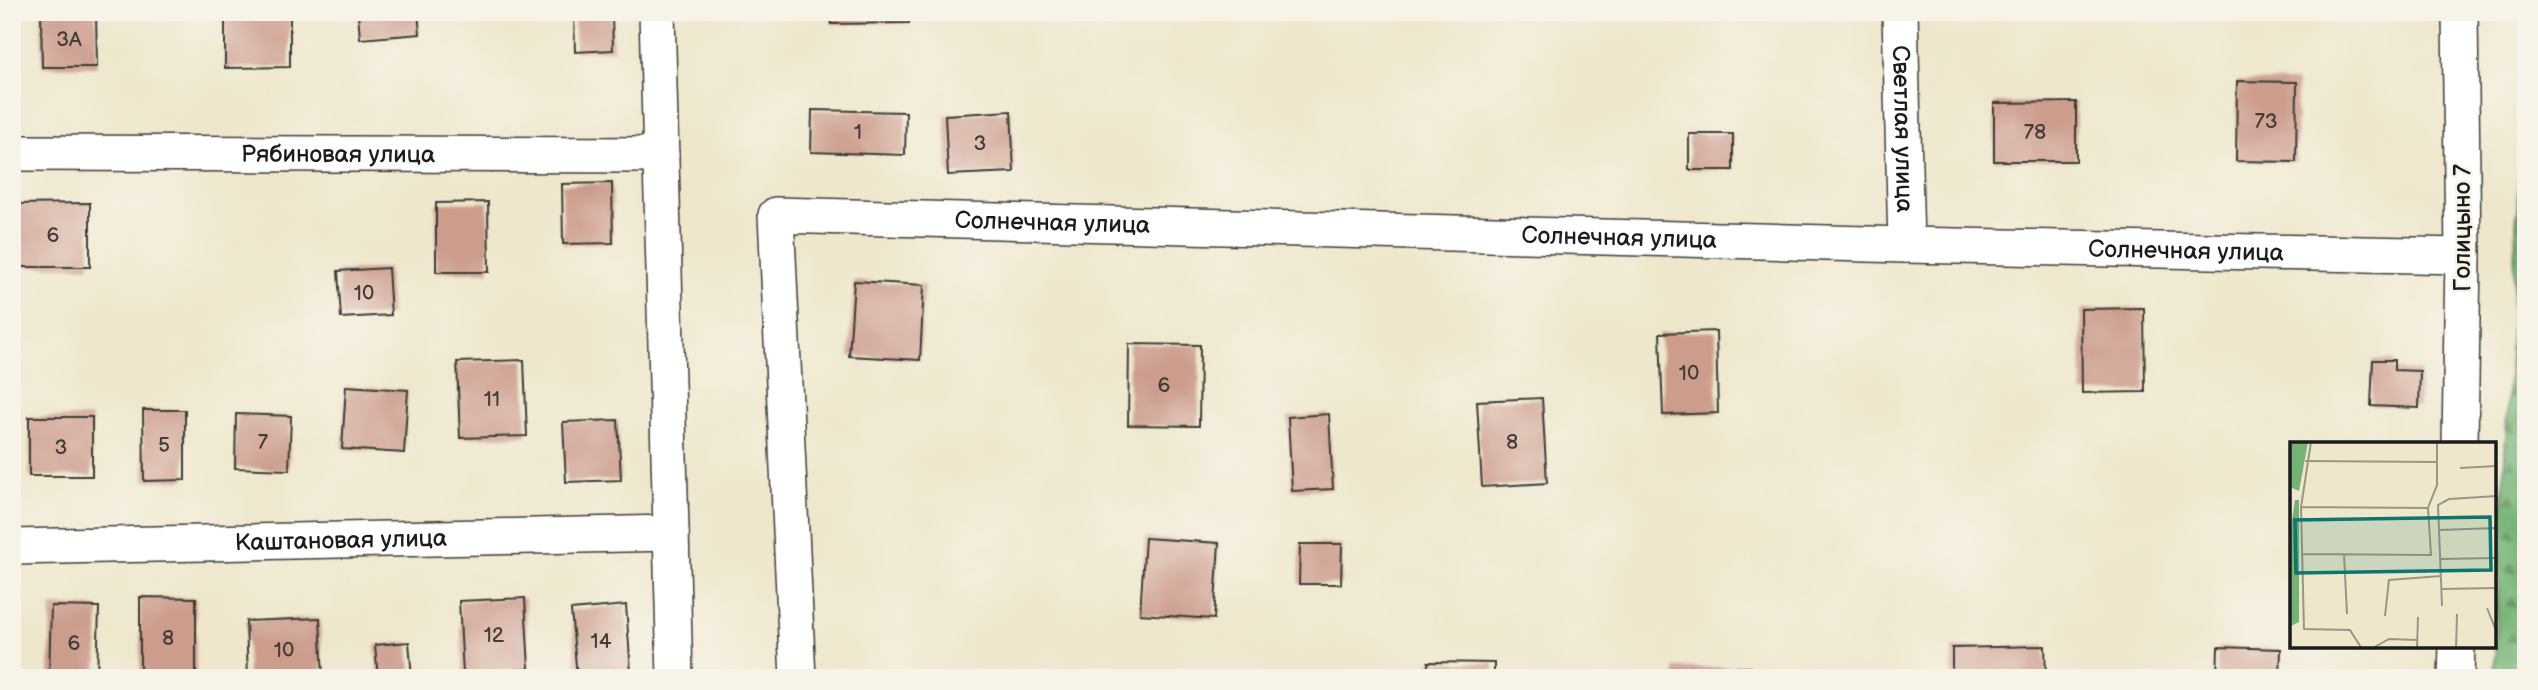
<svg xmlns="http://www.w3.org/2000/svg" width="2538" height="690" font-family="'Balsamiq Sans',sans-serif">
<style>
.forest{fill:url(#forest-firs);stroke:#486848;stroke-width:2}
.building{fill:#cc9c8d}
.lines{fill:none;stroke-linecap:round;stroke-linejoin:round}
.street-casing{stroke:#3c3a36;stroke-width:38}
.street{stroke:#fff;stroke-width:35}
.labels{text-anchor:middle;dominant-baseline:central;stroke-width:5;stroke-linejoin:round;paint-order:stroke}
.number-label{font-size:21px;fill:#483c38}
.street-label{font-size:24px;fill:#1c1c1c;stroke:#f7f3e8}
.inset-road{fill:none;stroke:#9a9686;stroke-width:2}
.view{fill:#0f766e;fill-opacity:0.15;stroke:#0f766e;stroke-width:3.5}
.inset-edge{fill:none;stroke:#1c1c1c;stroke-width:3.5}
</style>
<defs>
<pattern id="forest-firs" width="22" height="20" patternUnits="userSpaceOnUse" patternTransform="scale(1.75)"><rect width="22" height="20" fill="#75b374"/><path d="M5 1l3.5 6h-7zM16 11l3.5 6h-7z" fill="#5f915e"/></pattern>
</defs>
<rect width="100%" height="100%" fill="#f7f3e8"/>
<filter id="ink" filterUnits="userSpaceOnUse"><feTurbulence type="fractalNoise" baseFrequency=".0143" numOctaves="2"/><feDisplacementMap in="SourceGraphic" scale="14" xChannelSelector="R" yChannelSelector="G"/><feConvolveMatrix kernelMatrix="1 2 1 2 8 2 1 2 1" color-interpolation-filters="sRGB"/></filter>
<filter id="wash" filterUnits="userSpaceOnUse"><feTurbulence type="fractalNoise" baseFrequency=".00686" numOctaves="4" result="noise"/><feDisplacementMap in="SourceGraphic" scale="28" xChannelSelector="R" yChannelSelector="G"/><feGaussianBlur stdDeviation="1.57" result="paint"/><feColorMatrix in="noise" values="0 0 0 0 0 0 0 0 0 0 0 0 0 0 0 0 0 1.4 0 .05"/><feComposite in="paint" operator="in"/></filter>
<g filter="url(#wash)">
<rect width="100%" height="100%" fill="#eee7cc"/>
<!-- forest -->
<path class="forest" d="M2526,30V678H2494Z"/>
<g id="blocks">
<!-- building -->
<path class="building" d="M41,12H96L97,67H42Z
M225,12H290V67L225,68Z
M358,12H418L420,34L360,39Z
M831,12H908L909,23L831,24Z
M1198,12H1236V14L1199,17Z
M612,13L613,50L575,52L574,14Z
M2237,81L2297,82L2296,162L2236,161Z
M2076,102V161H1994V103Z
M812,110L906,112L905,155L811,152Z
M1011,111L1014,172L948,175L945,115Z
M1689,134H1733V170H1689Z
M612,183L613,243L563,244L562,184Z
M488,202L489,272H436V203Z
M90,203V267H16V204Z
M388,268L391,315L341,318L338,271Z
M854,281L924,285L920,360L849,356Z
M2144,308L2145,392L2082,393L2081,309Z
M1716,331L1718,413L1663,415L1660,333Z
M1129,344L1200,345L1199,426L1128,425Z
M524,360L527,436L460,438L457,362Z
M2373,360H2394V370L2420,371L2419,408L2371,406Z
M346,386L408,390L404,453L342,449Z
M1542,398L1547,483L1482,487L1477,401Z
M143,410H185V480L144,481Z
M236,414L291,416L289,470L235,468Z
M1329,414L1333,489L1292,491L1288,417Z
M29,417H92V476H29Z
M618,420L621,480L566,482L563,422Z
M1145,538L1219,543L1214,619L1140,614Z
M1300,544H1342L1341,584H1299Z
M140,597L196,598V678H140Z
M525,598L529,669L463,673L459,601Z
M626,605L631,673L577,677L571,610Z
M51,606L99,607L97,678H49Z
M320,618L323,678H248L246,621Z
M409,642L412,678H378L375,645Z
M2045,646L2046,678H1952V648Z
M2218,647L2281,649L2280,678H2217Z
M1428,662L1494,663V678H1428Z
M1751,667V678H1675V668Z"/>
</g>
</g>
<g filter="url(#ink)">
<use href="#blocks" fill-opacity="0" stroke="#3c3a36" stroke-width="2"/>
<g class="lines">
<!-- street casing -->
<g class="street-casing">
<g id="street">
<path d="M657,12L675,678"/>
<path id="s1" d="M1900,12L1906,245"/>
<path id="s2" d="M12,153L661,155"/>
<path d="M2460,443L2463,256L2460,12"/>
<path id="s3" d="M12,547L671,533"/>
<path id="s4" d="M798,678L776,215L1906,245L2463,256"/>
<path d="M2456,678L2457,646"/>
</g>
</g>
<!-- street -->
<use href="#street" class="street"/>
</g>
</g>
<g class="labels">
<!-- number labels -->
<g class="number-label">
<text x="69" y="39">3А</text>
<text x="2266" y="121">73</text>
<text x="858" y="132">1</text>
<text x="2035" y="132">78</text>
<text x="980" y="143">3</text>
<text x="53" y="235">6</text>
<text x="364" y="293">10</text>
<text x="1689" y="373">10</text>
<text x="1164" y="385">6</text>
<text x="492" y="399">11</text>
<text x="263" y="442">7</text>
<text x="1512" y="442">8</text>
<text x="164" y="445">5</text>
<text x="61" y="447">3</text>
<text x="494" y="635">12</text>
<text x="168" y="638">8</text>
<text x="601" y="641">14</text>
<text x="74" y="643">6</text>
<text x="284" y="650">10</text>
</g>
<!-- street labels -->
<g class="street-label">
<text stroke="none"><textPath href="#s1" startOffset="117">Светлая улица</textPath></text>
<text stroke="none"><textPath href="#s2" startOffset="326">Рябиновая улица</textPath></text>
<text stroke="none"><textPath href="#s4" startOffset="740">Солнечная улица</textPath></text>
<text transform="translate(2462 228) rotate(-90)">Голицыно 7</text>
<text stroke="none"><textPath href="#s4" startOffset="1307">Солнечная улица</textPath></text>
<text stroke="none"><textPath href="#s4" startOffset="1874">Солнечная улица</textPath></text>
<text stroke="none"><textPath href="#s3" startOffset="329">Каштановая улица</textPath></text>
</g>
</g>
<!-- overview -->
<g transform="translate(2290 442)">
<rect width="206" height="206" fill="#eee7cc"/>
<path d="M0,0H18L9,49L0,45ZM5,58H9V180L1,184L0,92Z" fill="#75b374"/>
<path class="inset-road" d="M21,0L11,65L14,187L60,188L72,207M15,19L148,20M170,26L207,24M11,65L138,66M149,88L207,86M12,112L141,113L138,66L147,43V0M54,112L57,172M150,117L207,116M151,147L207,146M152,164L148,63L159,57L207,54M197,166L207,191M95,174L99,138L151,134M81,207L99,197L127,198M127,207L128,175M166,207L167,172"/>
<path class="view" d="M200,75L201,128L6,131L5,78Z"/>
<rect width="206" height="206" class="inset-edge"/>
</g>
<!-- margin -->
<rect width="2538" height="690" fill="none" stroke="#f7f3e8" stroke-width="42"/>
</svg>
